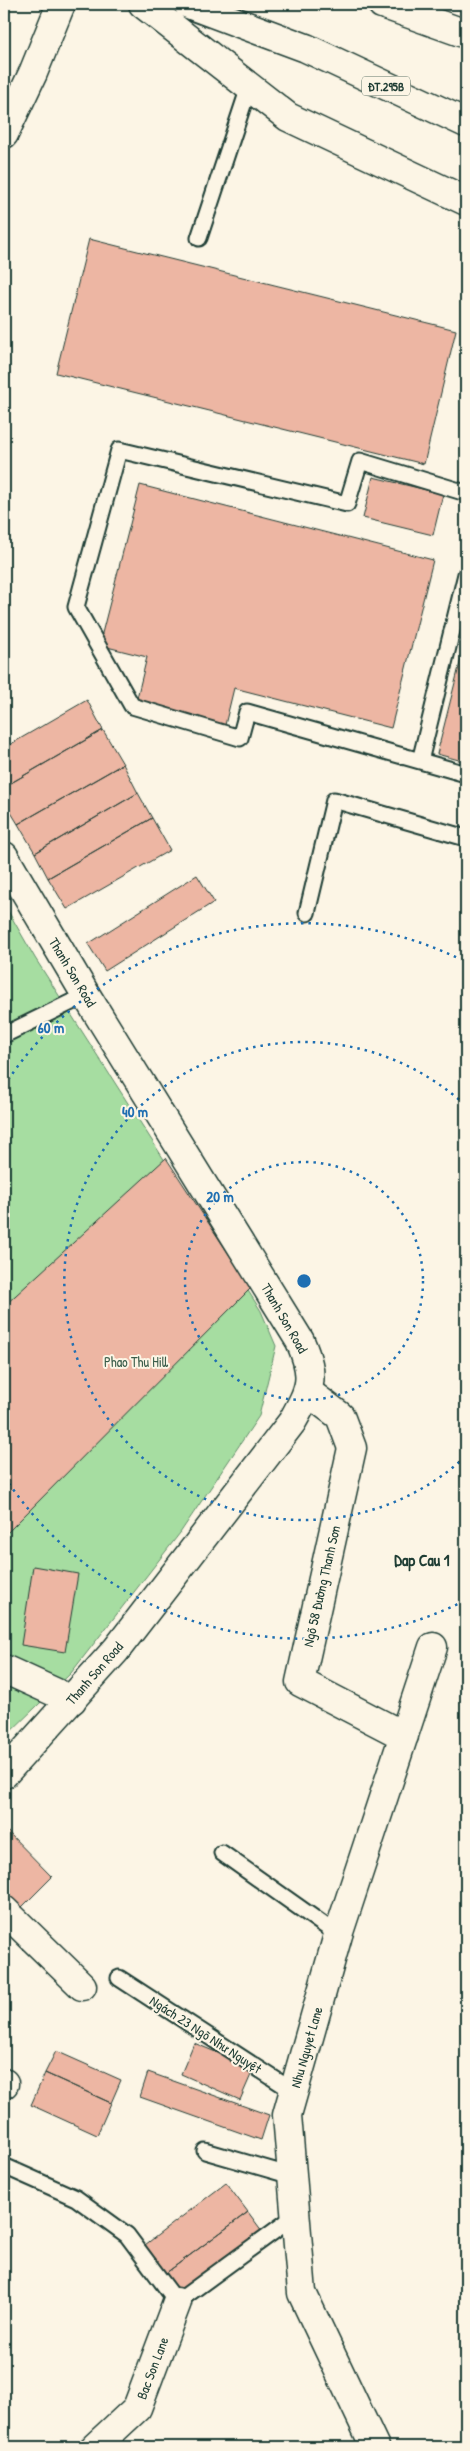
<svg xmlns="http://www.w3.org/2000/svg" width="470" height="2451" font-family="'Patrick Hand',sans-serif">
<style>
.green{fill:#a6dda1;stroke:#628d6a}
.building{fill:#edb6a3;stroke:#1f3d34}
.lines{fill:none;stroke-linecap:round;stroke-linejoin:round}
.service-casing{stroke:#1f3d34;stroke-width:19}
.minor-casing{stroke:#1f3d34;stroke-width:31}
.tertiary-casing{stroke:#1f3d34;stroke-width:31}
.primary-casing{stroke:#1f3d34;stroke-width:31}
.service{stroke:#fcf5e5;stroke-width:15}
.minor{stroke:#fcf5e5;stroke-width:28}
.tertiary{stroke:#fcf5e5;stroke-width:28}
.primary{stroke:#fcf5e5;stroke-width:28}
.ring{fill:none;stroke:#1f6fb2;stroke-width:2.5;stroke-dasharray:2.5 5}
.labels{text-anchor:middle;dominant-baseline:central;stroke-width:4;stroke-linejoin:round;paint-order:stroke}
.shield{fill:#fcf5e5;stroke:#617469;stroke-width:1}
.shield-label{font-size:12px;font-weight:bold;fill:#1f3d34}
.street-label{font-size:14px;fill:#1f3d34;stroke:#fcf5e5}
.park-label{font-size:14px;fill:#3a5d4a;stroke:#fcf5e5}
.quarter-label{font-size:16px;font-weight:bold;fill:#1f3d34;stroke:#fcf5e5}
.centre{fill:#1f6fb2;stroke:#fcf5e5;stroke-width:2.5}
.ring-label{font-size:15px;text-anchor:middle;font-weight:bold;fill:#1f6fb2;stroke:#fcf5e5;stroke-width:4;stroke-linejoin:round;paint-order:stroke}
</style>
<rect width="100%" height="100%" fill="#fcf5e5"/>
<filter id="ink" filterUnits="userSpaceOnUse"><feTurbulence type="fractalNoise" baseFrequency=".02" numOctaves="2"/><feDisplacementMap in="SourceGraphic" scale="10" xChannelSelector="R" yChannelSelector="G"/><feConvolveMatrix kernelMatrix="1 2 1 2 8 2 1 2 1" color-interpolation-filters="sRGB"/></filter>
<g filter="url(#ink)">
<!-- green -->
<path class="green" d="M4,904L35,958L261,1311L276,1346L259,1416L180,1533L71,1673L4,1738Z"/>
<!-- building -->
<path class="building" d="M89,239L456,330L424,464L56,373Z
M373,477L443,494L433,535L363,518Z
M140,485L433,560L391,728L234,688L225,725L136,702L147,657L99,645Z
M466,639V762L437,754Z
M87,700L103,730L4,787V748Z
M103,730L123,764L18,824L4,801V787Z
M123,764L138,793L35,853L18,824Z
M138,793L152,818L48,878L35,853Z
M152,818L170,850L67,909L48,878Z
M197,875L214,902L105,971L88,944Z
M166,1158L251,1288L4,1536V1306Z
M33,1566L78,1574L65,1652L21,1645Z
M4,1828L52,1877L18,1911L4,1896Z
M194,2043L254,2068L240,2100L181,2074Z
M56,2051L121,2080L111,2103L45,2073Z
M148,2072L269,2115L261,2140L140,2097Z
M45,2073L111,2103L97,2135L31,2105Z
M226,2183L248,2212L162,2276L141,2248Z
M248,2212L262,2231L177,2296L162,2276Z"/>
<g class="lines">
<!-- service casing -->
<g class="service-casing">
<path id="service" d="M199,238L249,87
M466,493L360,461L347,504L119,450L76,607L132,706L240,738L247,712L466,774
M420,761L466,574
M307,913L334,800L466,838
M4,1035L86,995
M222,1853L338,1935
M119,1978L293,2091
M205,2151L292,2176
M4,2166L76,2198L127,2235L177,2302L295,2216"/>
</g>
<!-- minor casing -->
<g class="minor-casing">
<path id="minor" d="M4,134L33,73L61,4
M308,1392L340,1416L352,1448L300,1682L404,1736
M4,1669L72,1700
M4,1910L82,1986
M4,2083V2084
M95,2447L137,2408L177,2302
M375,2447L302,2293L287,2115L338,1935L433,1647"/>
</g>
<!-- tertiary casing -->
<g class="tertiary-casing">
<path id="tertiary" d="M4,856L86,995L300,1341C316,1378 311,1388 292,1422L116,1650L4,1774"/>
</g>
<!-- primary casing -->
<g class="primary-casing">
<path id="primary" d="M143,4L288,117L466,201
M188,4L306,48L466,123
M382,4L466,34"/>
</g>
<!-- service -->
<use href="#service" class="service"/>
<!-- minor -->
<use href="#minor" class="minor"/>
<!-- tertiary -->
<use href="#tertiary" class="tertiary"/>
<!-- primary -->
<use href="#primary" class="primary"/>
</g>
</g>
<!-- distance rings -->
<g class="ring">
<circle cx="304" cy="1281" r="119"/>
<path d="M465 1457A239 239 0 1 1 465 1105"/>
<path d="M464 1601A358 358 0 0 1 4 1476M4 1086A358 358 0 0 1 464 961"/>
</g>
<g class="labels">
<!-- shield labels -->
<rect class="shield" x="362" y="76.5" width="48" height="19" rx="4"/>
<g class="shield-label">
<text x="386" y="86">ĐT.295B</text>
</g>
<!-- street labels -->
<g class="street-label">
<text transform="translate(73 972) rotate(59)">Thanh Son Road</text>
<text transform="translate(285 1318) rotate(60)">Thanh Son Road</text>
<text transform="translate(321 1586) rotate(-77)">Ngõ 58 Đường Thanh Sơn</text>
<text transform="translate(94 1673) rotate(-49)">Thanh Son Road</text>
<text transform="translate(206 2034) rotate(33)">Ngách 23 Ngõ Như Nguyệt</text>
<text transform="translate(306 2047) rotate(-74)">Nhu Nguyet Lane</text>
<text transform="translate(152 2368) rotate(-69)">Bac Son Lane</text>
</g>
<!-- park labels -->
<g class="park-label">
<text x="136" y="1361">Phao Thu Hill</text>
</g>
<!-- quarter labels -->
<g class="quarter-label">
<text x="422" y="1560">Dap Cau 1</text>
</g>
</g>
<circle cx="304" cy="1281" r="8" class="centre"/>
<g class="ring-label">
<text x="51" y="1033">60 m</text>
<text x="135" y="1117">40 m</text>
<text x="220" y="1202">20 m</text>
</g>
<!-- margin -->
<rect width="470" height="2451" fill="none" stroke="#fcf5e5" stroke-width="20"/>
<rect x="10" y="10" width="450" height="2431" fill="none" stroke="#1f3d34" stroke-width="2" filter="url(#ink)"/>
</svg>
